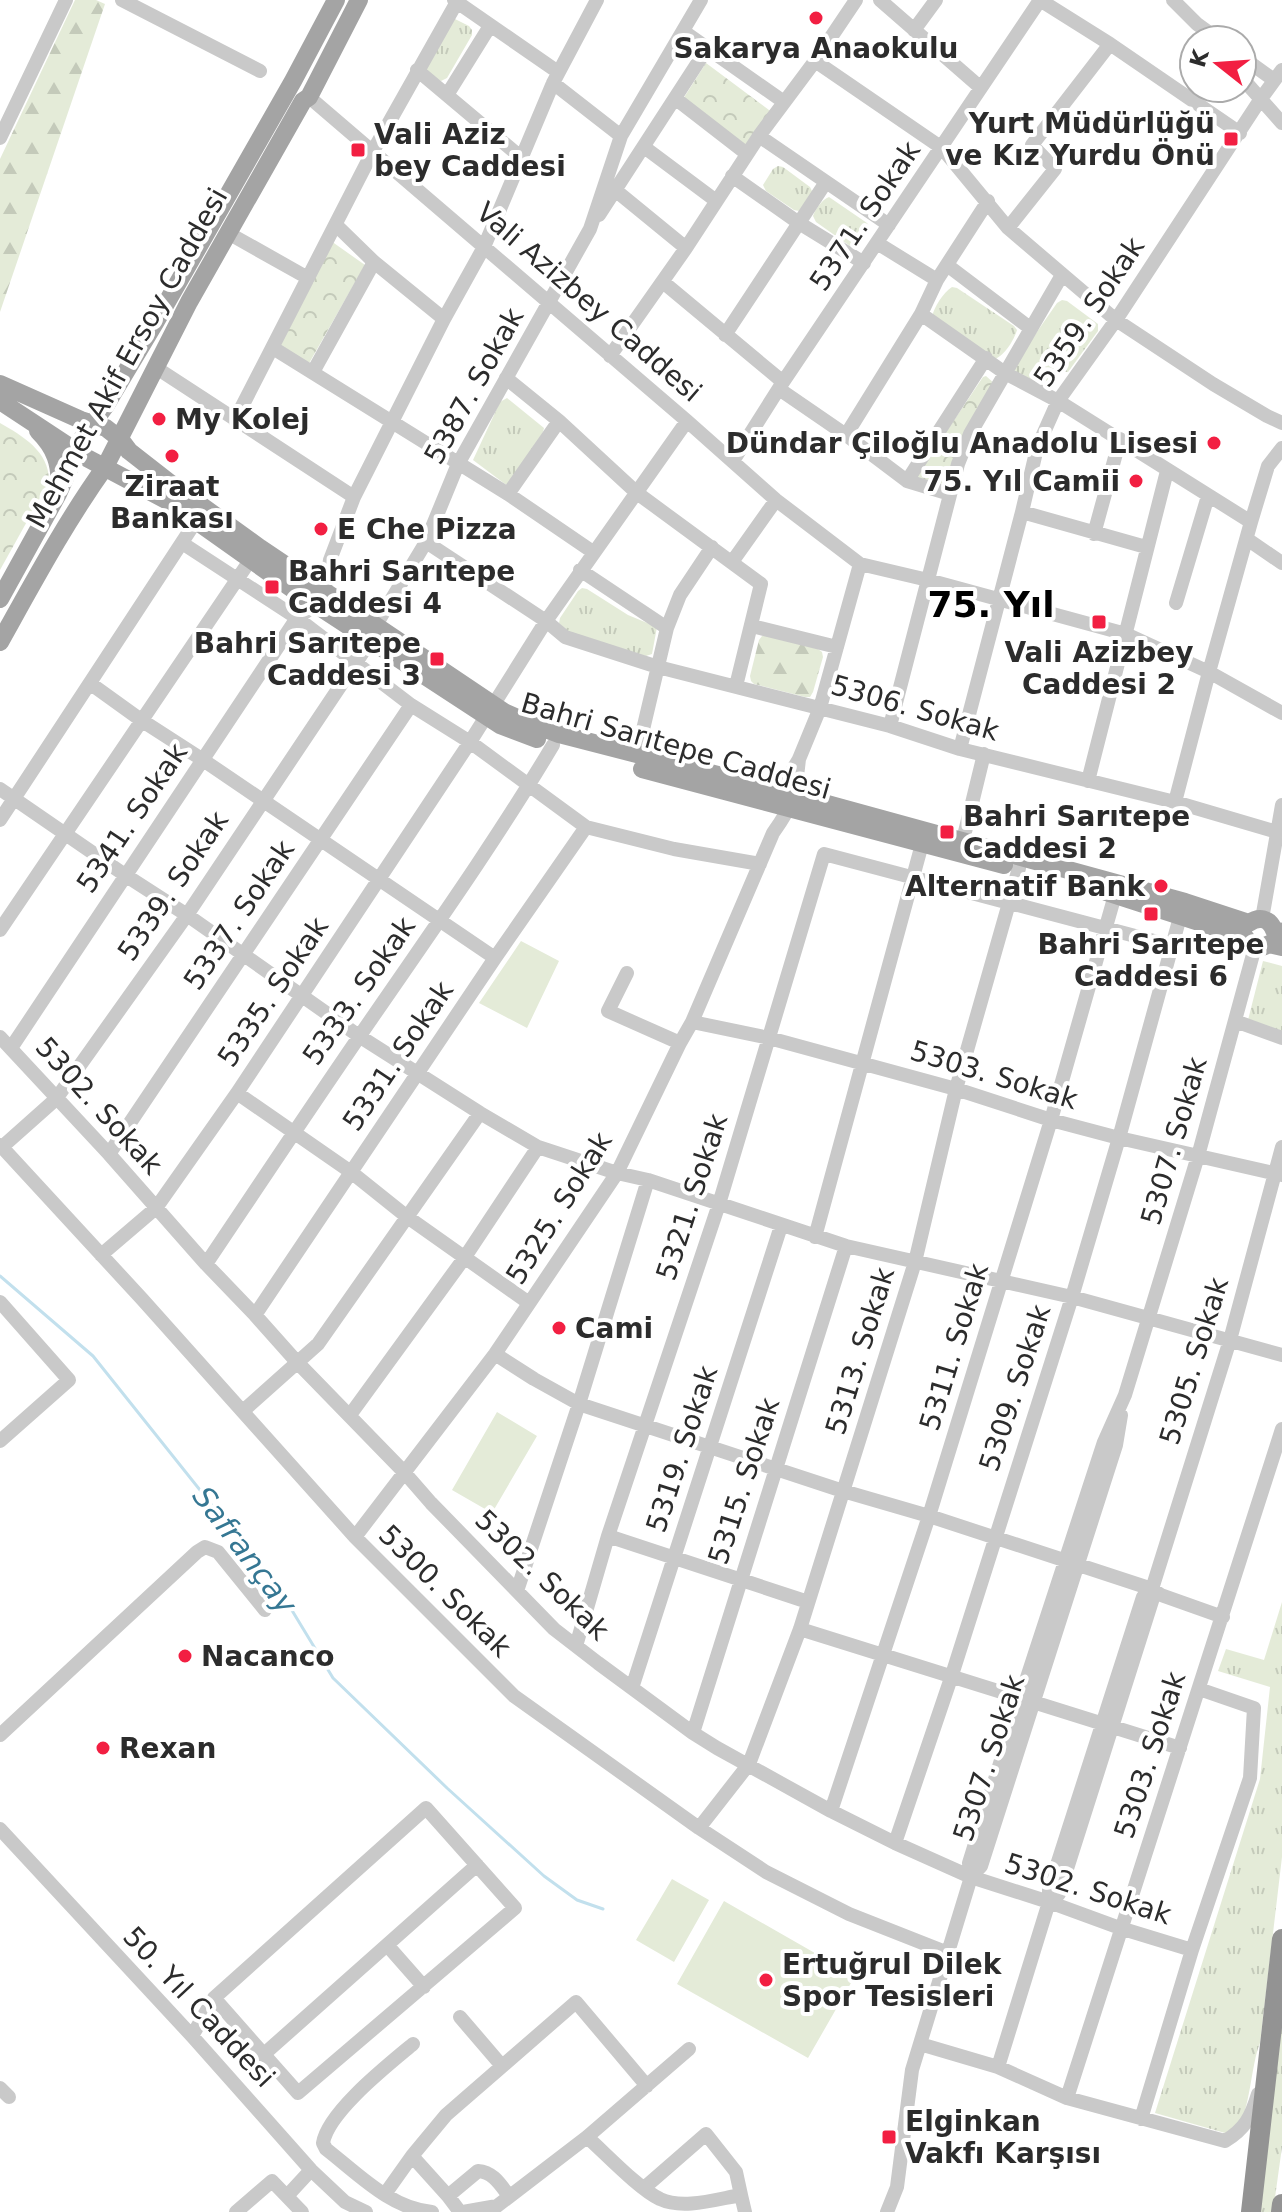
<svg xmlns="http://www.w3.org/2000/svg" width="1282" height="2212" font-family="'DejaVu Sans',sans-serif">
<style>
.grass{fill:url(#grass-tufts)}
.forest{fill:url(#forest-firs)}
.park{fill:url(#park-crowns)}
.pitch{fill:#e4ebd8}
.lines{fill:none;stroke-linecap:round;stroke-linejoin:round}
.stream{stroke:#c2e0ed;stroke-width:3}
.minor{stroke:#c9c9c9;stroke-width:14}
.major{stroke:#a4a4a4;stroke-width:18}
.highway{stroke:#939393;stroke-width:20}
.poi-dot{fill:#f21f42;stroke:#fff;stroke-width:3}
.labels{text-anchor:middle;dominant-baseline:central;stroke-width:8;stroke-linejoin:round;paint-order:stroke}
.poi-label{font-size:28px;font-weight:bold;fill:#2c2c2c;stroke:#fff;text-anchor:start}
.street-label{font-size:28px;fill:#2c2c2c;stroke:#fff}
.water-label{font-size:30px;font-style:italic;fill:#357793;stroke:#fff}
.district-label{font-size:36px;font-weight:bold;fill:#000;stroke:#fff}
</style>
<defs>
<pattern id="grass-tufts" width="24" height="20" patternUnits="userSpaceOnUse" patternTransform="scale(2)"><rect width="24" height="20" fill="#e4ebd8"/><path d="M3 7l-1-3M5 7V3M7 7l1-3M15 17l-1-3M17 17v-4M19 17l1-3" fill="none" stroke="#c4caba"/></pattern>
<pattern id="forest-firs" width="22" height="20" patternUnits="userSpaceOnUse" patternTransform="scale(2)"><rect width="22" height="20" fill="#e4ebd8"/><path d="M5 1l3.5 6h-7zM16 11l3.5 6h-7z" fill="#c4caba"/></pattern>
<pattern id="park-crowns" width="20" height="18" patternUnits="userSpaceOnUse" patternTransform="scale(2)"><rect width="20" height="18" fill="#e4ebd8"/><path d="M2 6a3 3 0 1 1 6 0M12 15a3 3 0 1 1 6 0" fill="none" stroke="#c4caba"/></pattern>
</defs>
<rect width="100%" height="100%" fill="#fff"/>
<!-- grass -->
<path class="grass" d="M455,19L469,26L472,30V35L447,78L441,81L427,74L424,65Z
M778,166L783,167L810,187L813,193L799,211L794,210L766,191L763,185L773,169Z
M829,197L867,223L870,227L860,245L855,248L850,246L816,222L813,216C816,208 822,200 829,197Z
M952,287L957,288L1014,326L1017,330C1014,340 1005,355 995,359L932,317C934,307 943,293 952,287Z
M1062,300L1067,301L1098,324V331L1068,372L1055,371L1044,385L1038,388L1013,370L1014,365L1057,303Z
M507,398L544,428L543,432L509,484H505L473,460L500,402Z
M582,588L587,589L628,615L657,627L652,654L646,656C618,649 578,646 559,623L560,618L578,591Z
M1263,961L1282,966V1031L1248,1020Z
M1282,1602V1857L1260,2043C1251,2064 1250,2113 1237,2127C1233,2130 1229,2131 1225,2133L1155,2113L1260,1779L1270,1687L1218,1671L1226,1649L1264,1660Z
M1282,2002V2147L1273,2212H1258Z"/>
<!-- forest -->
<path class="forest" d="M75,0H96L105,4L0,312V159Z
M767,635L818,649L822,652L823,657L813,692L810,697H805L754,684L751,681L750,676L759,640L762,636Z"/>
<!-- park -->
<path class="park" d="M706,63L773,113L748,150L683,99Z
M331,241L365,265L308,365L277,348Z
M986,376L995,384L945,489L916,477L983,377Z
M0,423C23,436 50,452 49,482L0,570Z"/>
<!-- pitch -->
<path class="pitch" d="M521,941L559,961L527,1028L479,1003Z
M497,1412L537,1436L492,1513L452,1490Z
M672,1879L709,1900L674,1962L636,1940Z
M724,1901L855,1976L808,2058L677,1984Z"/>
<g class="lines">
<!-- stream -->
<path class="stream" d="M0,1276L93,1356L279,1589L333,1678L447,1788L544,1876L577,1900L603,1909"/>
<!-- minor -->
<path class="minor" d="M122,0L260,71
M454,0L558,72
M880,0L981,88
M1173,0L1197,24L1219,40
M914,30L936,0
M683,31L784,102
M1242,57L1274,80
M815,61L942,148L1008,228L1116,320L1213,384L1267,416L1282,423
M417,70L523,159
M1242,78L1282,123
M553,83L621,136
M447,95L490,26
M309,97L687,421L776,500L860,564L928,580L1126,634L1209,672L1282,713
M676,99L747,154
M759,136L889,225
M0,138L66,0
M644,147L715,200
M732,176L799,223L864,263
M609,185L686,248
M599,215L708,47
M336,225L374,262L444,319
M1008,228L1055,169L1032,145L1110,44
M228,233L308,278
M877,243L937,280
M947,265L1030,328
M663,282L783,382
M921,314L1005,373L1058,401L1251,522
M725,335L826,182
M273,348L508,494L593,552
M610,356L686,248L759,136L815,61L856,0
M155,367L354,497
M313,372L374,262
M506,378L559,421L637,493L761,584L736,686
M779,389L846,435L907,481L950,494
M235,420L373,151L458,0
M846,435L921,314L937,280L988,201
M733,461L783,382L1040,0L1110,44L1240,133
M907,481L986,358
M508,494L559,421
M1022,512L1146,547
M1094,534L1120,439
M1247,539L1282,563
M426,542L546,621L565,637L658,667L890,726L960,749L1175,802L1277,832
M182,543L297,618L411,705L470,742L586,827L674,849L760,864
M732,562L776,500
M580,570L667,628
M1176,603L1208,496
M376,625L426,542L458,464L590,229L621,136L701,0
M752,626L837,647
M91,684L141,720L203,760L495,958
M890,726L958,464L970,434L1062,275
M960,749L1022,512L1037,448L1058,401L1116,320L1260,100L1282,70
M637,755L667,628L680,595L712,547
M1088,781L1167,471
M0,789L125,875L187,915L359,1036L480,1113L538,1147L617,1173L648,1180L846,1246L1072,1297L1282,1355
M777,800L780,791L799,759L820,708L860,564
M1175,802L1209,672L1251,522L1268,466L1282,448
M0,820L196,521
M963,840L984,754
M1262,919L1282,805
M0,930L251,559
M627,973L608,1011L680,1043
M1235,1021L1282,1038
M692,1022L769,1038L956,1089L1051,1120L1119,1138L1282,1175
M0,1037L109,1154L206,1264L255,1315L296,1361L404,1472L431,1503L554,1629L598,1663L693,1733L717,1748L831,1811L895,1843L971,1877L1049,1902L1120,1928L1192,1950
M11,1048L297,618L317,604L324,592L330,560L354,497L444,319L484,247L553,83L597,0
M237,1093L351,1172L406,1216L529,1303
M0,1145L142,1299L355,1537L514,1696L699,1828L766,1872L849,1914L948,1953
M2,1147L56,1099L187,915L371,640
M109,1154L411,705
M815,1237L922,844
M101,1255L156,1208L237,1093L470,742L546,621L687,421
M206,1264C261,1182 316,1099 372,1018C434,928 497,839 553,745
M0,1302L69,1380L0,1441
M255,1315L495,958L586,827
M495,1354L534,1379L579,1404L843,1491L929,1516L1152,1589L1161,1595L1223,1617
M243,1411L318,1344L480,1113
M350,1415L465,1257L538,1147
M608,1536L808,1602
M355,1537L495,1354L617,1173L680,1043L692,1022L773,833C795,802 795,796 799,759
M517,1591L579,1404L648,1180
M800,1629L1180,1748
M576,1646L608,1536L719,1204L824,854L1173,946
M632,1688L781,1226
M693,1733L846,1246
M0,1735L197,1552L205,1547L218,1552L265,1610
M831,1811L929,1516L1051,1120L1115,895
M699,1828L749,1764L800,1629L915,1262L956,1089L1019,868
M0,1829L192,2036L311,2170L345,2202L366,2212
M895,1843L951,1678L1072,1297L1119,1138L1180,917
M971,1877L969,1863L1020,1699L1104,1442L1125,1395L1198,1156L1255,947
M1049,1902L1059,1894L1153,1598L1152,1589L1230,1340L1282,1147
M387,1945L424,1987
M460,2017L502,2066
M192,2036L214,1998L426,1808L515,1908L298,2093L214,1998
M413,2044C388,2065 328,2112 323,2143L326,2149C357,2173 391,2209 432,2212
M920,2044L998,2067L1067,2098L1225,2141C1245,2129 1251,2117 1258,2094
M263,2055L477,1865
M998,2067L1049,1902V1890L1143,1597L1152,1589
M0,2088L9,2097
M1067,2098C1137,1874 1212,1652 1282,1429
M1141,2119L1192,1950L1250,1778L1254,1708L1199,1689
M587,2137C605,2153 640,2190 660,2199C683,2210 717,2199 741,2195L745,2212
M412,2156L448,2196
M644,2188L706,2134L736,2172L741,2195
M385,2194L412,2156L446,2115L576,2002L647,2086
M287,2196L311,2170
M236,2212L272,2181L302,2212
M460,2212L448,2196L478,2171C493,2172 500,2184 509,2196
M463,2212L497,2206L587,2137L689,2049
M887,2212L897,2187L912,2070L971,1877L981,1866L1116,1445L1121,1415"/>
<!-- major -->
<path class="major" d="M0,384L81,420L106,428L120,439L129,451L170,483L260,548L504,712L522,720L559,734L780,791L1185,902L1249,923C1259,916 1269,918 1274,930L1282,932
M0,401L85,457L168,501L298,593L500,725L537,739
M38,431C55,448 61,464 59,487
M0,599L58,494L83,437L106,405L155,323L293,81L336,0
M0,642C33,583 65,523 105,467L189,302L303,101L309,97L359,0
M642,769L1004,865
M1106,892L1245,937C1250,947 1260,950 1269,944L1282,947"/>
<!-- highway -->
<path class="highway" d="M1251,2212L1282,1939
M1281,2212L1282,2204"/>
</g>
<!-- markers -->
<g class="poi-dot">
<circle cx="816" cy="18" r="8"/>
<rect x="1223" y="131" width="16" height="16" rx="4"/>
<rect x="350" y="142" width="16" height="16" rx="4"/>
<circle cx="159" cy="419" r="8"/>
<circle cx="1214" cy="443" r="8"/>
<circle cx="172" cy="456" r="8"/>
<circle cx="1136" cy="481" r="8"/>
<circle cx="321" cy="529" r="8"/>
<rect x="264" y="579" width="16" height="16" rx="4"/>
<rect x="1091" y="614" width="16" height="16" rx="4"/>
<rect x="429" y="651" width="16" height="16" rx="4"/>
<rect x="939" y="824" width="16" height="16" rx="4"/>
<circle cx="1161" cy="886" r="8"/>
<rect x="1143" y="906" width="16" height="16" rx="4"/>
<circle cx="559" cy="1328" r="8"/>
<circle cx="185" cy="1656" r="8"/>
<circle cx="103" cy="1748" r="8"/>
<circle cx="766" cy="1980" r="8"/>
<rect x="881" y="2129" width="16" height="16" rx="4"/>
</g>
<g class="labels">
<!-- poi labels -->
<g class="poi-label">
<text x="816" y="48" text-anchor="middle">Sakarya Anaokulu</text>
<text x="1215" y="123" text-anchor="end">Yurt Müdürlüğü<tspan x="1215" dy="32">ve Kız Yurdu Önü</tspan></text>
<text x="374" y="134">Vali Aziz<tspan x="374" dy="32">bey Caddesi</tspan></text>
<text x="175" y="419">My Kolej</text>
<text x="1198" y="443" text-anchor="end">Dündar Çiloğlu Anadolu Lisesi</text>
<text x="1120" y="481" text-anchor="end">75. Yıl Camii</text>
<text x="172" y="486" text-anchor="middle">Ziraat<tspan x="172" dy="32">Bankası</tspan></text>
<text x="337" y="529">E Che Pizza</text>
<text x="288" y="571">Bahri Sarıtepe<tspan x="288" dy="32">Caddesi 4</tspan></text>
<text x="421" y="643" text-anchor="end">Bahri Sarıtepe<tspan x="421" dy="32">Caddesi 3</tspan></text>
<text x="1099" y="652" text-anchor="middle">Vali Azizbey<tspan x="1099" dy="32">Caddesi 2</tspan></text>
<text x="963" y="816">Bahri Sarıtepe<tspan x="963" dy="32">Caddesi 2</tspan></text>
<text x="1145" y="886" text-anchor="end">Alternatif Bank</text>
<text x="1151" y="944" text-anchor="middle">Bahri Sarıtepe<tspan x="1151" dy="32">Caddesi 6</tspan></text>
<text x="575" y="1328">Cami</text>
<text x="201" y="1656">Nacanco</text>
<text x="119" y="1748">Rexan</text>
<text x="782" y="1964">Ertuğrul Dilek<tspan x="782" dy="32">Spor Tesisleri</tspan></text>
<text x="905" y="2121">Elginkan<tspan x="905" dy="32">Vakfı Karşısı</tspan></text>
</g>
<!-- street labels -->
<g class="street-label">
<text transform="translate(865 216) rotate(-56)">5371. Sokak</text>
<text transform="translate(589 302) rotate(41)">Vali Azizbey Caddesi</text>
<text transform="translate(1089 312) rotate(-56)">5359. Sokak</text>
<text transform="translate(127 358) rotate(-61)">Mehmet Akif Ersoy Caddesi</text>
<text transform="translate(474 386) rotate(-61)">5387. Sokak</text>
<text transform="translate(915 708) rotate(16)">5306. Sokak</text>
<text transform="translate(676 746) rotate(16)">Bahri Sarıtepe Caddesi</text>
<text transform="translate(132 818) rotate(-56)">5341. Sokak</text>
<text transform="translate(173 886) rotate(-56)">5339. Sokak</text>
<text transform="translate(239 915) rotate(-56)">5337. Sokak</text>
<text transform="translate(359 991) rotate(-55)">5333. Sokak</text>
<text transform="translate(273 992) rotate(-56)">5335. Sokak</text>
<text transform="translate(398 1056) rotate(-56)">5331. Sokak</text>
<text transform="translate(994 1075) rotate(17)">5303. Sokak</text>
<text transform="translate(99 1106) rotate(48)">5302. Sokak</text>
<text transform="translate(1174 1141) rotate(-74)">5307. Sokak</text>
<text transform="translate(692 1197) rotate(-72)">5321. Sokak</text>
<text transform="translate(559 1208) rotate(-58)">5325. Sokak</text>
<text transform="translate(954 1347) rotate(-73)">5311. Sokak</text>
<text transform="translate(860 1351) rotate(-73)">5313. Sokak</text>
<text transform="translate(1194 1361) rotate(-73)">5305. Sokak</text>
<text transform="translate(1015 1388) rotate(-72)">5309. Sokak</text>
<text transform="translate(682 1449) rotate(-72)">5319. Sokak</text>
<text transform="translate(744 1481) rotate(-72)">5315. Sokak</text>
<text transform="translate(542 1575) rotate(44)">5302. Sokak</text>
<text transform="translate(445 1591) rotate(45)">5300. Sokak</text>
<text transform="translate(1150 1755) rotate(-72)">5303. Sokak</text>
<text transform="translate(989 1758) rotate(-72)">5307. Sokak</text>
<text transform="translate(1088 1889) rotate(18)">5302. Sokak</text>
<text transform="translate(199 2007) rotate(47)">50. Yıl Caddesi</text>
</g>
<!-- water labels -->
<g class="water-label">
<text transform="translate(245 1550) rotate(53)">Safrançay</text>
</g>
<!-- district labels -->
<g class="district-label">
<text x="991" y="604">75. Yıl</text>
</g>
</g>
<!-- north arrow -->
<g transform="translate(1218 64) rotate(287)"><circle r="38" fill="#ffffff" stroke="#ababab" stroke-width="2"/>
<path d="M0-6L14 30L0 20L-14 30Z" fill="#f21f42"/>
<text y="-12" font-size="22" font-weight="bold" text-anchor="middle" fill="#2c2c2c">K</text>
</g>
</svg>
